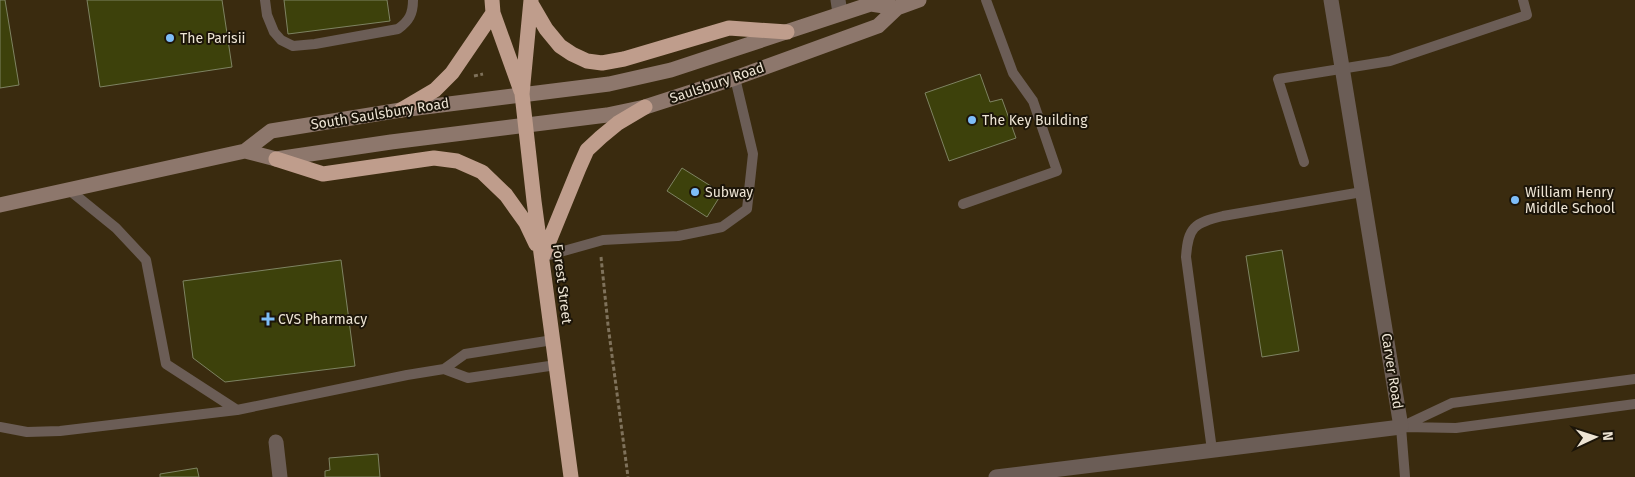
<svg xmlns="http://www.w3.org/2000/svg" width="1635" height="477" font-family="'Fira Sans',sans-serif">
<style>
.building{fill:#3d410b;stroke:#7e8362}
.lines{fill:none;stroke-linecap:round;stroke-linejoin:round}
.path{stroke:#7f725b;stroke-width:3;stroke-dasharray:4 2.5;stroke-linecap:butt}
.lane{stroke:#6b5d56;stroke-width:10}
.street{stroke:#6b5d56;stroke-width:15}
.secondary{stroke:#8d776c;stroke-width:15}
.highway{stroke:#bf9d8c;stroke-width:15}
.poi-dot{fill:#7ebef9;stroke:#1c1509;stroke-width:2}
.labels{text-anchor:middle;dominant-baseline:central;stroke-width:4;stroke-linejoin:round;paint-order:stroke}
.poi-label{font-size:14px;fill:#ede4d4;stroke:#1c1509;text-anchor:start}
.street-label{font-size:14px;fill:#ede4d4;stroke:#1c1509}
</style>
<rect width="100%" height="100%" fill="#3a2b0f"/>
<!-- building -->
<path class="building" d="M0,0H5L19,85L0,88Z
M87,0H222L232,67L100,87Z
M284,0H387L390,21L288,34Z
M980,74L990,102L1002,99L1016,138L949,161L925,93Z
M682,168L722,193L707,217L667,191Z
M1282,250L1299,351L1262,357L1246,256Z
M341,260L355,366L225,382L193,358L183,281Z
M378,454L380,477H325V471L330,470L329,458Z
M197,468L199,477H160V474Z"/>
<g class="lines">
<!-- path -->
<path class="path" d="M474,76L483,74
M601,257L608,325L628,477"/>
<!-- lane -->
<path class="lane" d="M265,0L267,15L274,32L281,40L293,46L315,44L398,29C409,21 413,14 413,0
M1304,162L1278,79L1390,61L1527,15L1523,0
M68,189L116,228L146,260L166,364L237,410
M963,204L1057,171L1033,101L1013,73L986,0
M542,257L603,240L678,236L722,227L747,209L753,154L735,78
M553,340L465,354L444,369L468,378L556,365
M0,427L27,432L60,431L237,410L407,375L444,369
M1401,427L1452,403L1635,379
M1401,427L1405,477
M1405,427L1456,428L1635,404
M1212,450L1186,257C1188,227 1194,223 1223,216L1362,192"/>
<!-- street -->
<path class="street" d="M838,0L840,13
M276,442L280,477
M996,477L1401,427L1331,0"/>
<!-- secondary -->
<path class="secondary" d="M245,151L276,159L391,142L607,115L645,107L735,78L878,26L897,8L919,0
M0,205L245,151L271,131L401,110L609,84L671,70L871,4L897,8"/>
<!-- highway -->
<path class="highway" d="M492,0L493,13L521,91
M531,0L522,94L534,201L571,477
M532,5L546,29L560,46L572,54L587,61L602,63L624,59L729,28L787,32
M401,110L435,90L452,73L493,13
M276,159L323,174L434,158L457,161L482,172L506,195L526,223L536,244
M543,256L579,168L587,150L601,137L618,123L645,107"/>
</g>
<!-- markers -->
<g class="poi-dot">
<circle cx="170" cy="38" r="5"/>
<circle cx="972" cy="120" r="5"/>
<circle cx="695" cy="192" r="5"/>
<circle cx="1515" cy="200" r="5"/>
<path d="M265.5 311.5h5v5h5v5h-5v5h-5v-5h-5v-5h5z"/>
</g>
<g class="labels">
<!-- poi labels -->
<g class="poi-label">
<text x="180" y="38">The Parisii</text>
<text x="982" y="120">The Key Building</text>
<text x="705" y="192">Subway</text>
<text x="1525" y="192">William Henry<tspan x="1525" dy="16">Middle School</tspan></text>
<text x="278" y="319">CVS Pharmacy</text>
</g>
<!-- street labels -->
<g class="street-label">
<text transform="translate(717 83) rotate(-19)">Saulsbury Road</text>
<text transform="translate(380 114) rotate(-9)">South Saulsbury Road</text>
<text transform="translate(562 284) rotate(83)">Forest Street</text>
<text transform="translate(1392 371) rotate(81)">Carver Road</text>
</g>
</g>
<!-- north arrow -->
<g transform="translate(1595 437) rotate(86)" stroke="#1c1509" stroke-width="4" paint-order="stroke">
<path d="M0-4L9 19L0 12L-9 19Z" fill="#ede4d4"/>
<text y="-8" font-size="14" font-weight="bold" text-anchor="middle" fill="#ede4d4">N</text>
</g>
</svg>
